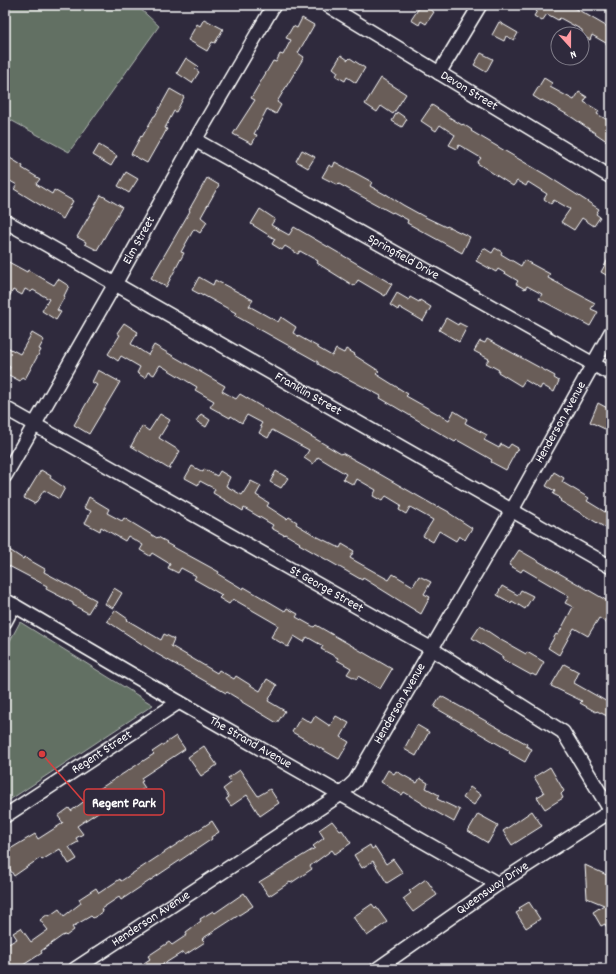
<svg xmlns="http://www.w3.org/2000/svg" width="616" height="974" font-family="Dekko,sans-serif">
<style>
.green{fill:#626f64;stroke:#b0b7b2}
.building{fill:#695d58;stroke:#fff}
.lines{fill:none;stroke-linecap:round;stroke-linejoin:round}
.minor-casing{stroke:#fff;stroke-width:16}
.minor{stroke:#2f2a3d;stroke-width:13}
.labels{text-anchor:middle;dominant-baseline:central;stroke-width:3.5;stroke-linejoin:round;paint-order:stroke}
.street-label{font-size:13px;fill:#fff;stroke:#2f2a3d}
.leader{fill:none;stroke:#da3e3e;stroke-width:1.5}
.callout-dot{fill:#da3e3e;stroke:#2f2a3d;stroke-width:1.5}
.callout{fill:#2f2a3d;stroke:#da3e3e;stroke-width:1.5}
.callout-label{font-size:14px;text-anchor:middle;font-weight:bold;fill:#fff}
</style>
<rect width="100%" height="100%" fill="#2f2a3d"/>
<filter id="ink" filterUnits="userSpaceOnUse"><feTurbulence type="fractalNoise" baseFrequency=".025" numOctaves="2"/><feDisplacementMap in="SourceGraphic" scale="8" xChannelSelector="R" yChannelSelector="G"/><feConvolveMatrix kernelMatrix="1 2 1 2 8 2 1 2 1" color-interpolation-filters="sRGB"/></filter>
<g filter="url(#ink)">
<!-- green -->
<path class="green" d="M5,5H136L159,26L69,152L5,117Z
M20,622L153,705L5,803V650Z"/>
<!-- building -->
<path class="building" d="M421,5H423L434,12L426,24L421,21L419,25L411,20Z
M527,5H570L611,29V46L592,35L590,40L582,35V30L560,18L558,20L547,14L542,21L534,16L537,11Z
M302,18L314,25L298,53L304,57L277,102L281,105L276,114L267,109L254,134L257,135L252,144L233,134L255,100L251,98L273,61L276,62L280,54L283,55L291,40L286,38L293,26L297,28Z
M204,19L223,29L215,43L212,42L207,51L188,40L197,24L200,26Z
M499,22L518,33L514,40L506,36L504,41L492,35Z
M481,53L493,59L486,72L474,65Z
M341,55L348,60L350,58L365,68L356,83L347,77L345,81L336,76L338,72L333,68Z
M186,58L198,66L195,69L199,72L192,83L177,73Z
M381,78L406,94L393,114L381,106L377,112L365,104Z
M544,78L552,83L550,87L574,100L579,92L587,97L584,102L599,111L597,114L611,122V144L573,118L542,100L541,101L533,96Z
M170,89L184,97L176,112L174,111L165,128L167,129L161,140H160L147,163L131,154L141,136L142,137L154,116H155Z
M432,105L446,114V115L462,125L463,124L472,130L471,131L546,175L599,209L596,214L600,217L594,226L582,218L574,230L561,222L570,209L554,200L551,204L544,199L547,194L528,182L526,186L517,181L513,186L477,163L481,158L459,145L457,149L449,145L455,135L440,125L436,131L421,121Z
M397,112L407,119L402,127L392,121Z
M99,145L117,156L111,166L93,155Z
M302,150L315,157L308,168L296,161Z
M5,155L23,166L22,168L40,179L36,184L52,194L54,190L73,201L63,219L14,189L17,185L5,178Z
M335,162L372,182L370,186L386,195V194L403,205L423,216L446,227L447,226L470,237L462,253L407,223L408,220L393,212L392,213L339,184L338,185L322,177L329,165L333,167Z
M126,172L138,179L129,193L118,186Z
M207,178L219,185L201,217L207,222L200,233L194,229L181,252L184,253L166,287L151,278L190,211L189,210Z
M101,195L122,207L97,250L85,244L86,242L77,237Z
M260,209L275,219L271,225L289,235L294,227L392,284L385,296L358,280L354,286L317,263L318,261L300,251L298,254L285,246L282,250L272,244L275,239L251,224Z
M484,248L492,253L495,248L502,252L501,254L521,266L524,260L550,274L548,278L595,303L591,309L598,312L590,326L539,299L542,294L527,286L525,289L516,284L518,281L498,269L496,272L476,261Z
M611,254V278L601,272Z
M5,260L27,272L28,270L54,285L58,279L69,286L64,296H65L57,310L61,312L56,320L42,311L49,299L33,290L31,292L25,289L22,295L13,290L5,304Z
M199,277L213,285L215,280L253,300L249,306L278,322L281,317L296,327L293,333L318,347V348L332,356L336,349L344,353L346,349L355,354L354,355L379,371L376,374L408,394L406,396L449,420L454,411L467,419L465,423L487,435L484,440L499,448L501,444L508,448L511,444L518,448L506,470L491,462L492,460L487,457L457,440L455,442L380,398L381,396L335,372L334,373L318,364V362L234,315L236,313L203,295V296L192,290Z
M397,293L409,300L410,297L419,302L420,300L431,307L423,321L399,307L398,310L390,305Z
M446,318L458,325L459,323L467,327L459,342L439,330Z
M124,323L138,332L131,344L148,355L154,345L225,386L222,391L236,399L240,394L341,454L342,453L364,465L437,507L438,506L449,512V513L472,528L465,540L459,536L456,541L439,531L433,542L423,536L433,520L410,507L406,514L399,510L401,505L386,496L382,501L373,496L376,490L357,479L354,485L343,479L346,474L318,457L313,464L304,458L309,450L272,430L268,438L259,433L262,427L260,426L262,423L247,415L242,423L231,416L230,418L210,407L214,401L195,390L197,387L160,365L154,375L148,372L145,378L137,373L140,367L121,356L118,361L108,354L120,335L117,333Z
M32,333L44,340L39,349L41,350L25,379L22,377L20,381L7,374L10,367L5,364V346L20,354Z
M487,339L555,376L554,378L559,381L554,392L542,385L540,389L525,380L521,386L498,372L499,370L486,363L489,359L474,351L480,341L485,343Z
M98,370L120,382L89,434L74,425L97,385L92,382Z
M598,403L611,410V424L609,423L605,429L590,422Z
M160,414L170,420L159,438L180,451L169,469L131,446L142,426L149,431Z
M201,414L210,420L206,427L196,421Z
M192,466L203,472L204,469L217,476L220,471L230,477L226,486L242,495L251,481L261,486L256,495L269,503L267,506L287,519L289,517L297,522L296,524L316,536L340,548L342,544L354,551L350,558L389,580L393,574L413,586L419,576L431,582L424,594L430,597L421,614L363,578L362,580L299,544L300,543L285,534L284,535L271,528L273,525L244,508L243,511L213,493L215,489L200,481L198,485L185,478Z
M41,470L51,476L50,478L65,488L59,499L44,490L35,504L24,498Z
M276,471L288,478L281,488L270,482Z
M554,472L564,478L562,482L589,498L587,501L605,512L611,501V531L560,501L561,500L558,498L559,497L553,494L555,491L546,486Z
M89,497L109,509L107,513L122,521L124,518L157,538L158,537L167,542L166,543L219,572L218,574L243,589L244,587L285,611L287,608L298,614L296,617L314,627L316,625L392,669L380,689L358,676L357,679L347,674L351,668L337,660L338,658L321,649L323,646L307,637L304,642L294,636L288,647L271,637L278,625L233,599L229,604L219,598L222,595L194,579L196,576L181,568L178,573L168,568L170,564L152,553L150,556L140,550L143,545L128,536L125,541L101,527L100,531L85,523L91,511L84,508Z
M5,547L23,559L24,557L45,569L44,572L96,600L88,613L73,605V603L46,589L47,586L5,564Z
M519,550L611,603V618L607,623L599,618L588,636L574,628L559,655L548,648L556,634L558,635L573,607L565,603L569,596L523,569L521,572L509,565Z
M502,586L518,595L521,590L533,596L525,609L512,601L511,603L497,595Z
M114,588L122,593L113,608L105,604Z
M115,610L128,619L127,620L161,640L164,634L174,639L171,646L217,673L219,670L234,679L236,676L260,691L267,679L277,685L268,701L285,711L277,723L242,702V701L227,692L226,693L157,654L107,621Z
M480,626L501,640L526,654L527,652L544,662L536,676L532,674L531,675L502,659L503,657L472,638Z
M564,664L579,672L574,683L611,704V718L597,711L596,712L580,703L582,701L551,686Z
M441,696L527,744L526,746L532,749L525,762L509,753L510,751L434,707Z
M315,716L330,726L336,716L349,723L341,737L349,742L339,759L292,732L301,717L311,723Z
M417,725L429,732L416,756L404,749Z
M176,736L185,749L141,778L143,781L141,782L145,788L130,797L127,793L77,826L83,834L76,838L78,842L69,847L77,859L69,864L60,849L42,860L40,858L14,876L9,868L5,870V852L35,834L38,839L63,823L58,816L69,808L71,811L86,800L85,798L154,754L152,752Z
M204,746L217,765L201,776L188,757Z
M550,767L564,791L561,794L563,798L545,809L537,797L544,793L534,777Z
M240,770L258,796L270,789L279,803L260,816L247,795L231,806L226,799L229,797L223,789L231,783L228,778Z
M388,770L394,774L396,771L417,783L420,778L428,783L426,788L439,795L437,799L460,810L454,822L422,804V803L404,792L402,795L381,782Z
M470,787L481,795L474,805L463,798Z
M532,811L542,826L512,845L503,831Z
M478,814L498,825L488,843L468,831Z
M212,821L219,832L211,837L212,839L121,900L119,897L101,909L103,912L93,918L91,916L72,927L74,930L66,936L65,935L62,936L41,951L42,953L17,969H7L5,966V946L17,939L13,933L21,928L31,942L48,930L40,920L48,914L49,916L59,909L64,916L81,903L79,899L96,888L99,893L120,879L121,881Z
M332,821L340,831L342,830L351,843L335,854L332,850L310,866L312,869L291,883L290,882L269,896L259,882L315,848L313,846L324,838L319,830Z
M370,845L372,849L375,847L386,864L393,859L403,873L387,883L373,861L362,868L354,855Z
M585,865L611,877V935L605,924L601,926L593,912L604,905L587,898Z
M426,879L437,895L413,912L403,899L411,893L409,891Z
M244,893L253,906L202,939L205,942L185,955L183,952L156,969H135L150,959L148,956L169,942L172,945L187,935L186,932L201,921L200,919L213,911L215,913Z
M529,902L540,919L526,928L516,913L521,910L519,908Z
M372,904L375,908L376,907L387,922L367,936L353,917Z"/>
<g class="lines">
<!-- minor casing -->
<g class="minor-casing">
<g id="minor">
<path id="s1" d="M327,5L611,177"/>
<path d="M439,73L480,5"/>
<path id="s2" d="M195,140L611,374"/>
<path id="s3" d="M5,221L611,567"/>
<path id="s4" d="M5,408L432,649L563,732L611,811"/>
<path id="s5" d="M5,476L115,284L195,140L274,5"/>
<path id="s6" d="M5,600L179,702L498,884"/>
<path d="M5,622L14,605"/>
<path id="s7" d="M5,816L179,702"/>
<path id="s8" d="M75,969L341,794L355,781L512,510L611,332"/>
<path id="s9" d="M377,969L498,884L611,811"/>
</g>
</g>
<!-- minor -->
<use href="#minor" class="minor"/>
</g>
</g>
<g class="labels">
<!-- street labels -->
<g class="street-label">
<text stroke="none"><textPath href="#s1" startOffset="166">Devon Street</textPath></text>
<text stroke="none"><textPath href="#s5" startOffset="271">Elm Street</textPath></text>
<text stroke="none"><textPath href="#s2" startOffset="239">Springfield Drive</textPath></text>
<text stroke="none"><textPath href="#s3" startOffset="349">Franklin Street</textPath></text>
<text stroke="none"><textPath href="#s8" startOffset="751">Henderson Avenue</textPath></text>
<text stroke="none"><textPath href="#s4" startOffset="369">St George Street</textPath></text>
<text stroke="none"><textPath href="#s8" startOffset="427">Henderson Avenue</textPath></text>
<text stroke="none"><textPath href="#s6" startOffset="284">The Strand Avenue</textPath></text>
<text stroke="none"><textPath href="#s7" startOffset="116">Regent Street</textPath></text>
<text stroke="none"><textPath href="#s9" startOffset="141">Queensway Drive</textPath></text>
<text stroke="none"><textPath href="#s8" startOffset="91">Henderson Avenue</textPath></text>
</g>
</g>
<!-- callouts -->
<path class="leader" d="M42 754L84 802"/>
<circle class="callout-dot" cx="42" cy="754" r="4"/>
<rect class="callout" x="84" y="789" width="80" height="26" rx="4"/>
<g class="callout-label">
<text x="124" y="807">Regent Park</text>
</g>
<!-- margin -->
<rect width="616" height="974" fill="none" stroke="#2f2a3d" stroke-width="20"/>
<rect x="10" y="10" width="596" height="954" fill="none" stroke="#fff" stroke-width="1.5" filter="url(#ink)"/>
<!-- north arrow -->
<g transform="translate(570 46) rotate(159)"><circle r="19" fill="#2f2a3d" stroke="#827f8b"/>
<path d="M0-3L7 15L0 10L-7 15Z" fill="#ff9aa2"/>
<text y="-6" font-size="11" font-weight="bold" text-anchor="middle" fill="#ffffff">N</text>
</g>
</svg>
